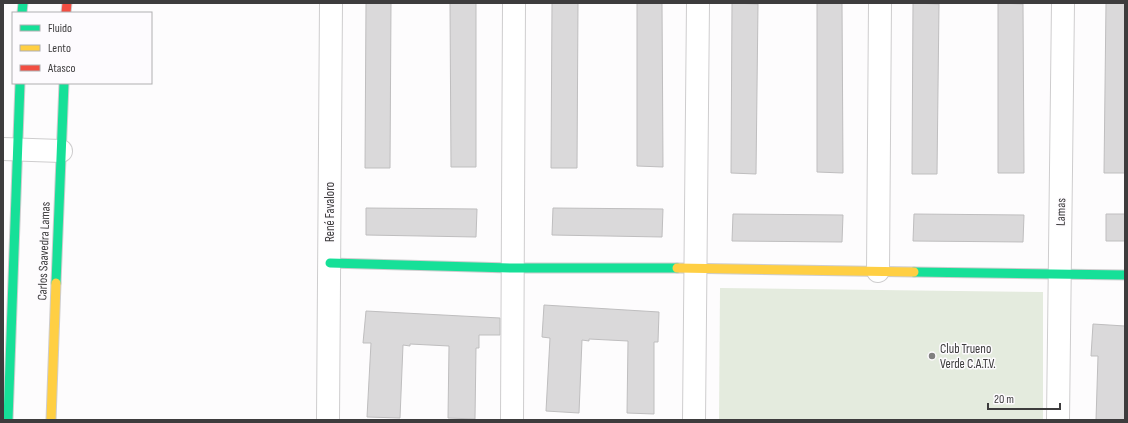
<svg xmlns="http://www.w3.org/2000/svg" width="1128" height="423" font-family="'Sofia Sans Condensed',sans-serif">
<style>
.green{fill:#e4ebde}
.building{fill:#dad9da;stroke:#bfbebf}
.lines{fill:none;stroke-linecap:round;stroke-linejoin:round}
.street-casing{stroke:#cecdce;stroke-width:24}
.fast-casing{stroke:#cecdce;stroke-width:11}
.slow-casing{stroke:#cecdce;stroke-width:11}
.jam-casing{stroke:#cecdce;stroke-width:11}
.street{stroke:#fff;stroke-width:22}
.fast{stroke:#16e098;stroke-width:9}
.slow{stroke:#ffcf43;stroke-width:9}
.jam{stroke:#f24e42;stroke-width:9}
.poi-dot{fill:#807f80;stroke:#fdfbfe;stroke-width:1.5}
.labels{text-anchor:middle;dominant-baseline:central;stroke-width:3;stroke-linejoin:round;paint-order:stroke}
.street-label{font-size:13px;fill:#3d3c3d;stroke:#fdfbfe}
.poi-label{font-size:13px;fill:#3d3c3d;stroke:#fdfbfe;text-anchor:start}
</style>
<rect width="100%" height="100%" fill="#fdfcfd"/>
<!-- green -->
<path class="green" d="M720,288L1043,292V420H719Z"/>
<!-- building -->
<path class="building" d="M366,3H391L390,168H365Z
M450,3H476V167H451Z
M552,3H578L577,168H551Z
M637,3H662L663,167L637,166Z
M732,3L758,4L756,174L731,173Z
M817,3H842L843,173L817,172Z
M913,3L939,4L937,174H912Z
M998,3L1023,4L1024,173H998Z
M1106,3H1125V173H1104Z
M366,208L477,209L476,237L366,235Z
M553,208L663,209L662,237L552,235Z
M733,214L843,215L842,242L732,241Z
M914,214L1024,215L1023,242L913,241Z
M1106,214H1125V241H1106Z
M544,305L659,312L658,342H654V414L627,413L628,341L589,339V341L582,340L579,413L546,411L550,338L542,337Z
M366,311L500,318V335H479V348H476L475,419L448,418L449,346L410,344V346L403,345L400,418L367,417L371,343H363Z
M1093,324L1125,326V420H1096L1098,356H1091Z"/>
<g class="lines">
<!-- street casing -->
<g class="street-casing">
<path id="street" d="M3,149L61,151
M878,271L880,3
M328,420L331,3
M512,420L514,3
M694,420L698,3
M1058,420L1063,3"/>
</g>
<!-- fast casing -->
<g class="fast-casing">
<path id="fast" d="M22,13L23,3
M330,263L512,268H677
M914,272L1125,275
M56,283L64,83
M8,420L20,83"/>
</g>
<!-- slow casing -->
<g class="slow-casing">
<path id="slow" d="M677,268L914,272
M51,420L56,283"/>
</g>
<!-- jam casing -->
<g class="jam-casing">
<path id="jam" d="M66,13L67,3"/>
</g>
<!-- street -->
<use href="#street" class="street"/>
<!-- fast -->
<use href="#fast" class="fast"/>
<!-- slow -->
<use href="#slow" class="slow"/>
<!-- jam -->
<use href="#jam" class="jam"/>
</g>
<!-- markers -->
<circle class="poi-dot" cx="932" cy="356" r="4"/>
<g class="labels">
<!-- street labels -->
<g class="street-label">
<text transform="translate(330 212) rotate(-90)">René Favaloro</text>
<text transform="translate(1061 212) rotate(-89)">Lamas</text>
<text transform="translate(44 251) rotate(-88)">Carlos Saavedra Lamas</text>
</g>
<!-- poi labels -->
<g class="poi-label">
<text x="940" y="349">Club Trueno<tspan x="940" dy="15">Verde C.A.T.V.</tspan></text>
</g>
</g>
<!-- border -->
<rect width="1128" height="423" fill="none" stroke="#3d3c3d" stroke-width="8"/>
<!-- legend -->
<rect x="12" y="12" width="140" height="72" fill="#fdfbfe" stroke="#b0afb1"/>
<rect x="20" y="25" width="20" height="6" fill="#16e098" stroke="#b0afb1"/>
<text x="48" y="32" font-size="12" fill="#3d3c3d">Fluido</text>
<rect x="20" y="45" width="20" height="6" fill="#ffcf43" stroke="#b0afb1"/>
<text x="48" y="52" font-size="12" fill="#3d3c3d">Lento</text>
<rect x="20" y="65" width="20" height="6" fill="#f24e42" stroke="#b0afb1"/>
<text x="48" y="72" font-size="12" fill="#3d3c3d">Atasco</text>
<!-- scale -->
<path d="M988 403v6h72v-6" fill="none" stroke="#3d3c3d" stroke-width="2"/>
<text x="994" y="403" font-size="12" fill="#3d3c3d" stroke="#fdfbfe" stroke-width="3" paint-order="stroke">20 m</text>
</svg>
